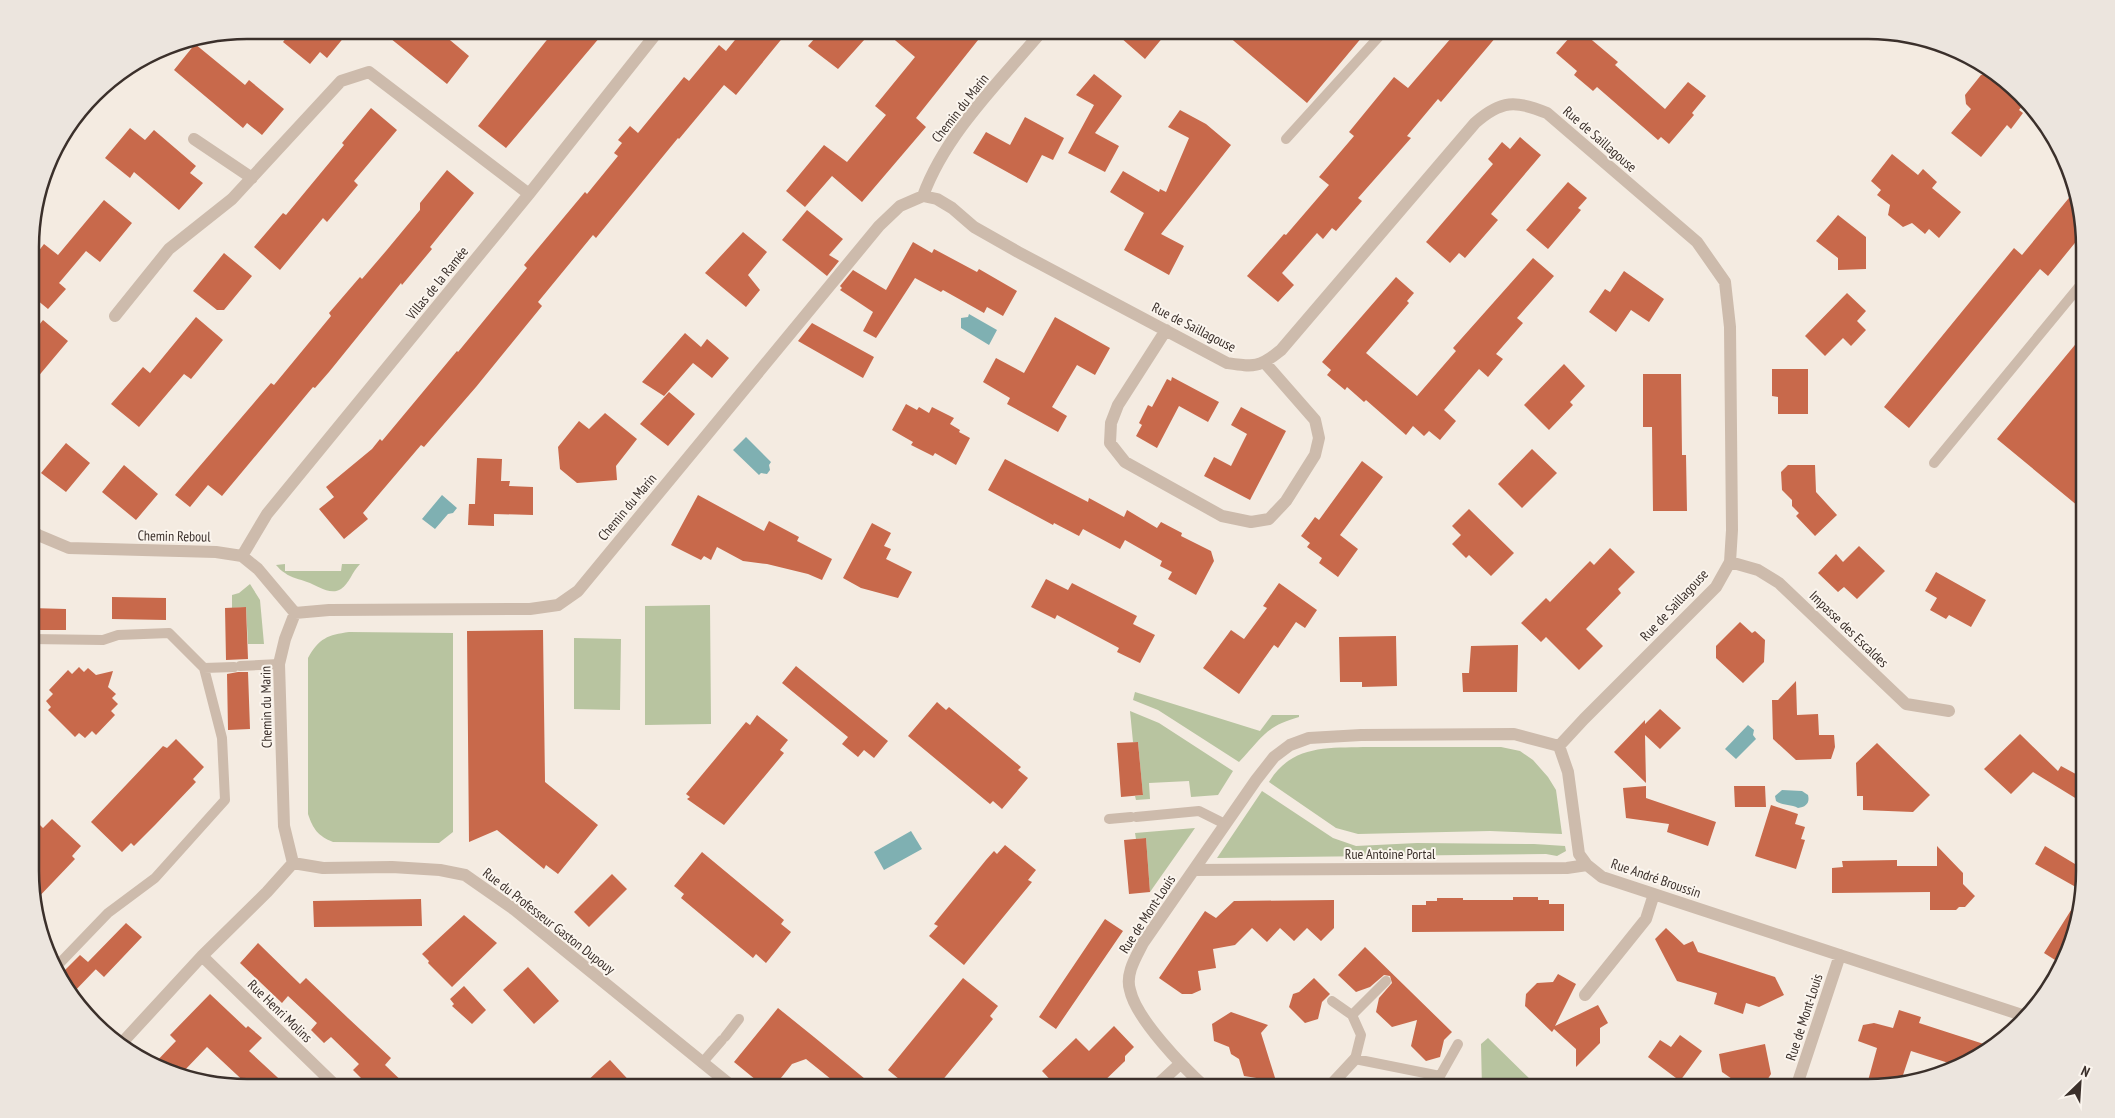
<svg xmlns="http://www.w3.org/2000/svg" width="2115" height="1118" font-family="'PT Sans Narrow',sans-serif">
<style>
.green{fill:#b8c4a0}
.water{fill:#7fb0b2}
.building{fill:#c8694b}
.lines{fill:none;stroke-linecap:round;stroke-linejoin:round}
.lane{stroke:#cdbbac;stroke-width:10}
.street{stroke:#cdbbac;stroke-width:12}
.labels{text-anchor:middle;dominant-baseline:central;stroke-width:4;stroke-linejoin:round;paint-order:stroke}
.street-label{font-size:14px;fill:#3b302b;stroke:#fbf5ee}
.rim{fill:none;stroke:#3b302b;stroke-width:2.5}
</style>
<rect width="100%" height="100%" fill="#f4ebe1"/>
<!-- green -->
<path class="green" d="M285,564V571H341L342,564H360C352,572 349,584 341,589C330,596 317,585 307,582C300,579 291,578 285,573C281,571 279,568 276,565Z
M250,584L260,600L264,644H248L246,607L232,608V595L239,593Z
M710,605L711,724L645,725V606Z
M349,632L453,633V832L439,843L333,842C318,836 313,829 308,814V658C319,638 328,635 349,632Z
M574,638L621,639L620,710L574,709Z
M1135,692L1260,731L1272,715H1299V717C1264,727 1262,738 1239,762L1158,710L1133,700Z
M1130,711L1159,723L1233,771L1218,795L1191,797L1189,781L1149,783L1150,799L1136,800L1135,796L1143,795L1138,742H1133Z
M1369,747H1501L1520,751L1533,760L1548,777L1556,790L1562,834L1490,831L1358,834L1336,828L1269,782C1292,744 1329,748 1369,747Z
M1262,791L1333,838L1356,846L1417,843L1534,844L1565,846L1566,851L1557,856L1546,854L1217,858Z
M1195,828L1150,892L1146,838L1136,839L1135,833Z
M1488,1038L1539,1088H1482L1481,1044Z"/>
<!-- water -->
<path class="water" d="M969,314L997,330L989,345L961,328V318L968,317Z
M746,437L771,462L769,465L770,470L767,474L761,473L759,475L733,450Z
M442,495L457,508L453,513L448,514L435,529L422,519Z
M1748,725L1754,730L1753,735L1756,739L1736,759L1725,749Z
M1782,790L1802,791L1808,795C1810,803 1806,807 1798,808C1791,804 1782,806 1776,801L1775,796Z
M911,831L922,849L884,870L874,852Z"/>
<!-- building -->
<path class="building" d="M292,30H350L327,58L320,52L310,64L283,42Z
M380,30H438L469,56L447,84Z
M560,30H606L506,148L478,126L550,36L553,38Z
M743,30H789L736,95L724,85L679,139L678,138L596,238L593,235L538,302L542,306L476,387L424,447L421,445L363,513L368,519L344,539L319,509L334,497L326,487L372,449L380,439L382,441L457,351L458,352L527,268L524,265L585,192L587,194L618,156L614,153L622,143L618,140L630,126L638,133L684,77L689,81L719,45L726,51Z
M822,30H873L838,69L808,46Z
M883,30H986L916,118L926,127L862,202L832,176L805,207L786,191L824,145L847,162L886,115L875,106L915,57Z
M1112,30H1169L1145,59Z
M1221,30H1368L1307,103Z
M1458,30H1502L1441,102L1438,99L1407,136L1411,138L1358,198L1362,201L1336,231L1332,228L1323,239L1317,233L1282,273L1294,285L1278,302L1247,276L1284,234L1286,235L1329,185L1319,177L1354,136L1349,132L1394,77L1408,88Z
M1576,30H1580L1618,62L1615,65L1665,109L1688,82L1706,96L1692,113L1694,115L1669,144L1661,137L1658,140L1597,87L1593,91L1574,75L1577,71L1556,53Z
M195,44L245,85L249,80L284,109L262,135L247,123L243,128L174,70Z
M1094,74L1122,96L1095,133L1119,146L1105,172L1068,153L1094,105L1076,95Z
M1991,74L1996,78L1998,75L2011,84L2026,101L2019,110L2023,113L2011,129L2007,125L1981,157L1951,133L1971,109L1966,104L1965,95L1981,75Z
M371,108L397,130L354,181L358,185L327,222L323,218L280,270L254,247L283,213L286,215L344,145L342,143Z
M1180,110L1206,124L1231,145L1161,234L1184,246L1169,275L1124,250L1144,213L1110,192L1123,171L1159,192L1160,189L1166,192L1189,138L1168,127Z
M1025,117L1064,138L1053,160L1042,155L1027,183L973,153L986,132L1010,145Z
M130,128L145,140L154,130L196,166L190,173L203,183L179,210L134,172L130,178L105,158Z
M1520,137L1541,155L1491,214L1498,220L1465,258L1459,253L1450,263L1426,242L1493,164L1488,159L1502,142L1510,149Z
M1892,154L1918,175L1923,169L1937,182L1932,188L1961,212L1939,238L1929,229L1925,234L1912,223L1903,227L1888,215L1890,205L1877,195L1881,190L1871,181Z
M447,170L474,193L430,247L432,249L402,285L401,283L329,372L315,388L313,387L222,496L208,485L190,507L175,495L271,383L274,385L331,316L329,313L360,277L362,279L386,251L420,210V203Z
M1568,182L1587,198L1578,208L1581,210L1548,249L1526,230Z
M2073,193L2083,219V233L2048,276L2040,269L1909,428L1884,407L2014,248L2022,255Z
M104,200L132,223L100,262L86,251L59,283L66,289L48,309L31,295V261L44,244L58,255Z
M807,210L843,239L829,255L839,261L827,276L782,240Z
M1838,215L1866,237V269L1838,270V258L1816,241Z
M743,232L767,252L748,275L760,290L746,307L705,273Z
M913,242L932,253L934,249L977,272L979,269L1017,291L1003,316L987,307L984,313L943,290L941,292L915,278L876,338L863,331L873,312L840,290L842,288L840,286L853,270L886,290Z
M224,253L252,276L224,310H217L193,291Z
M1533,258L1554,276L1517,318L1523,323L1496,354L1503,359L1488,377L1479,369L1444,410L1456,421L1440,440L1429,431L1424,436L1413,426L1406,435L1366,400L1364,402L1347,387L1345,390L1327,375L1331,370L1322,362L1396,277L1414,293L1407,301L1409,303L1366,353L1417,396L1456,351L1453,348Z
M1624,271L1664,299L1649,322L1631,310L1616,332L1589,312L1605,289L1610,292Z
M1847,293L1866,311L1857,321L1866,330L1851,346L1843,338L1825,356L1805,336Z
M196,317L223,340L191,379L184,374L139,427L111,404L143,367L150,373Z
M1055,317L1110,348L1095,375L1077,365L1052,407L1067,416L1058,432L1007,404L1010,398L983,382L996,358L1024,373Z
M43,320L68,341L31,385V335Z
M812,323L874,357L863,378L798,341Z
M685,333L701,347L707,339L729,358L712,378L693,363L664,396L642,382Z
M2084,334V511L1997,439Z
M1564,364L1585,386L1570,402L1573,405L1549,430L1524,405Z
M1772,369H1808V414H1778V397L1772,396Z
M1643,374H1681L1682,455H1686L1687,511H1653L1652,427H1643Z
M1172,377L1219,402L1208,422L1179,406L1157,448L1136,436L1142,425L1139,423L1148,405L1152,407L1167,379L1171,381Z
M669,392L695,414L668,446L640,424Z
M906,404L917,410L919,407L929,413L932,407L954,418L950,424L960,430L959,432L970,438L956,465L935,453L933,456L911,445L913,442L892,430Z
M1241,407L1286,431L1250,500L1204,476L1214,457L1231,466L1247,434L1231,425Z
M605,413L637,439L616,466L617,480L577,483L560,469L558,447L579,421L589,429Z
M66,443L90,463L66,492L41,473Z
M1532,449L1557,473L1522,508L1498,484Z
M477,458L502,459L501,481H510L509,486L533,487V515L494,514V526L468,525L469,504H475Z
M1005,459L1088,502L1089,498L1124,517L1127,510L1157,528L1161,522L1182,533L1181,536L1211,551L1214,561L1196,595L1168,579L1172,572L1160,566L1162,561L1125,540L1120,549L1083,529L1079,536L1054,523L1053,525L988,490Z
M1362,461L1383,477L1340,535L1358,549L1338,577L1319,563L1322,558L1307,547L1310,543L1301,536L1315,517L1319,520Z
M124,465L158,494L136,520L102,492Z
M1788,465H1815L1816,492L1837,515L1815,536L1796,516L1799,513L1792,506V500L1782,490L1781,472Z
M698,495L764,531L769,521L799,537L797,541L832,559L822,580L808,574L767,564L743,561L717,547L711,560L704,556L701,560L671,545Z
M1469,509L1514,553L1491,576L1469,555L1466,558L1452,544L1461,535L1452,526Z
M872,523L891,533L884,546L891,549L886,559L912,572L898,598L861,588L843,578Z
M1859,546L1885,571L1857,599L1844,587L1838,592L1818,573L1836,554L1843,562Z
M1610,548L1635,572L1618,589L1621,593L1586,629L1603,646L1579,670L1546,637L1541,642L1521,623L1546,598L1550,602L1590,561L1594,565Z
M1936,572L1986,600L1971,627L1949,615L1946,619L1930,610L1937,598L1925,591Z
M1046,579L1068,590L1072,583L1137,616L1133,624L1155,635L1140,663L1117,652L1119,648L1057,615L1055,619L1031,607Z
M1279,583L1317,610L1305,628L1296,622L1278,648L1274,645L1239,694L1203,668L1231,630L1244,639L1267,608L1263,606Z
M112,597L166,598V620L112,619Z
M246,607L248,659L226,660L225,608Z
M31,608L66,609V630H31Z
M1740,622L1752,633L1755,631L1765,640L1764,662L1743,683L1716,658V646Z
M543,630L545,782L598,825L558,874L546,865L544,869L497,830L469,842L467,631Z
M1396,636L1397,686L1362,687V682H1340L1339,637Z
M1518,645L1517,692H1463L1462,673H1469L1471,646Z
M796,666L888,741L874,758L864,750L858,757L842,744L848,737L782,683Z
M79,667L84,672L88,668L96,675L113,671L108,687L116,694L112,698L118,704L111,711L115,715L96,735L92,731L85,738L79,733L75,737L48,710L51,707L46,701L53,694L49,690L68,670L72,674Z
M238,672H248L250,729L228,730L227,674Z
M1796,681L1797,715L1818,714L1819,735H1834L1835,747L1831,759L1796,760L1773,739L1772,700H1778Z
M937,702L946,710L949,707L1021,767L1018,770L1028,778L1002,809L993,801L990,804L908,736Z
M1660,709L1681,728L1660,749L1645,735L1646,783L1614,752L1645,720V724Z
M757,715L788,740L780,750L784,753L724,825L687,799L690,797L686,794L746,722L750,725Z
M2020,734L2058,771L2061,766L2085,779V804L2033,772L2011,794L1984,769Z
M176,739L204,767L193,779L196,782L155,825L134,846L131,843L122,852L91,822L163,746L167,748Z
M1138,742L1143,795L1121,797L1117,743Z
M1877,743L1930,795L1913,812L1863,810V796H1857L1856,763Z
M1646,786V798L1716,822L1708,846L1667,832L1669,824L1626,818L1623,788Z
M1734,786H1765L1766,807H1735Z
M1771,805L1798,814L1795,824L1805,827L1801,839L1805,840L1796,869L1755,856Z
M32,817L43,828L52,819L81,846L72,856L75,859L33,903Z
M1146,838L1150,892L1129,894L1124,840Z
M1005,845L1036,870L1028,880L1032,882L964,965L929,936L938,926L934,924L986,860L994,851L997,854Z
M1937,846L1963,873V884L1975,896L1965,907H1959L1956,910H1930V892L1832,893V868L1843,867L1842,861L1897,860V866H1937Z
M2045,846L2085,870L2081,890L2035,864Z
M702,852L784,920L781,924L791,932L766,963L756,954L753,958L681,898L684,894L674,886Z
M612,874L627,889L589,927L574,912Z
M1513,897H1538V900H1549V904H1564V931L1412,932V905H1426V901H1437V898H1463V900H1513Z
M421,899L422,926L314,927L313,901Z
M1334,900V928L1321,941L1307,928L1294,941L1280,928L1267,942L1252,928L1235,945L1213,949L1216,968L1198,971L1201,990L1192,994H1182L1159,978L1205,911L1216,918L1234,901Z
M2073,907L2076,909L2063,965L2044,953Z
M464,915L497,943L452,987L428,963L429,961L422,954Z
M1105,919L1123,931L1056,1029L1039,1017Z
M126,923L142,937L104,977L88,962Z
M1666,928L1684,945L1693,941L1698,952L1775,977L1784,995L1759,1007L1746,1003L1743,1014L1714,1004L1717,993L1677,981L1655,939Z
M258,943L300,984L306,978L348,1018L391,1058L385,1065L409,1088H371L353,1070L359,1064L331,1037L324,1043L311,1030L317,1023L288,996L282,1003L240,963Z
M1365,947L1452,1032L1444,1040L1440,1057L1426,1061L1411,1046L1417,1020L1392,1027L1376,1012L1379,998L1392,983L1390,976L1384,975L1370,987L1356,992L1338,975Z
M80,955L96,969L70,996L67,992L60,975Z
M528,967L559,1001L534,1024L503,990Z
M1558,974L1576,984L1555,1026L1598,1005L1608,1023L1600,1028V1043L1576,1067V1049L1554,1029L1552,1032L1525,1006L1526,994L1537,983L1553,982Z
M963,978L998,1006L990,1016L993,1019L936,1088H910L888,1070Z
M1314,978L1330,994L1322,1002L1318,1019L1305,1023L1289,1007L1293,994L1299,992Z
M464,986L486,1010L472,1024L452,1006L454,1004L450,999Z
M210,994L246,1028L248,1026L262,1038L249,1051L289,1088H251L207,1047L182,1073L152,1066L176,1041L170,1035Z
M778,1008L814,1037L876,1088H842L806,1059L792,1064L773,1088H766L734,1062Z
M1899,1010L1921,1017L1919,1023L1993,1047L1958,1066L1911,1051L1900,1084L1882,1088H1866L1877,1048L1858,1041L1863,1025L1874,1023L1893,1028Z
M1231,1012L1268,1025L1261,1033L1276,1081L1244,1076L1239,1059L1231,1054L1229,1047L1214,1041L1212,1024Z
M1114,1026L1134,1047L1125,1056V1061L1097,1088H1058L1042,1071L1076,1038L1089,1051Z
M1680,1035L1702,1051L1680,1081L1648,1057L1660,1040L1671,1047Z
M1765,1044L1771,1074L1762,1088H1745L1722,1072L1719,1054Z
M610,1060L636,1088H580L601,1068Z"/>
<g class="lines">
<!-- lane -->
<path class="lane" d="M1286,139L1385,30
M1934,463L2083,282
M31,639L103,640L118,635L169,633L204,668L222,738L225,800L155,878L108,913L57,966
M240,666L279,664
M204,668L234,667
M1136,817L1199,811L1225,824
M1109,819L1131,817
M1386,981L1352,1015L1361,1035L1355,1059L1440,1076L1458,1044
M1332,1001L1352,1015
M725,1037L739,1019
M702,1063L722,1040"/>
<!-- street -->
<path class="street" d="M194,139L252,178
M923,196L937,199L952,208L974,227L1018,252L1227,363C1254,367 1259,368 1281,350L1475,123C1501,100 1516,100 1547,113L1697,242L1725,282L1730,327L1732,530L1730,562L1716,587L1584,719L1559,746
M115,316L169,249L232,199L341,81L369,72L529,194
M1166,330L1118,405L1111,423L1110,443L1125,462L1222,516L1251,522L1269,519L1286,501L1315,455L1319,438L1315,420L1265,363
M31,530L38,535L69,548L216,552L242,556L258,569L295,613
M242,556L267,514L529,194L659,30
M1730,562L1758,570L1779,583L1906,704L1949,711
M295,613L329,610L530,609L558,605L578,591L879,226L900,206L923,196C945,134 1001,80 1043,30
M293,863L323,868L392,867L440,870L465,875L515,910L734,1088
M293,863L284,826L279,664L285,639L295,613
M1194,870L1567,868L1587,865
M202,956L338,1088
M1585,995L1646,919L1654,894
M120,1045L202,956L267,892L293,863
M1154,1088L1180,1064
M1206,1088C1184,1068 1136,1019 1130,990C1125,974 1136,957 1143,943L1256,780L1274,757L1290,745L1309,738L1361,735L1514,734L1559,746L1568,772L1579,854L1587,865L1602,877L2028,1017
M1328,1088L1355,1059
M1796,1088L1840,955"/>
</g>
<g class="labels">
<!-- street labels -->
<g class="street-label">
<text transform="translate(960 108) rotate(-52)">Chemin du Marin</text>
<text transform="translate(1600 139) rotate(41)">Rue de Saillagouse</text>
<text transform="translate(437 283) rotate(-51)">Villas de la Ramée</text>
<text transform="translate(1194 327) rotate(27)">Rue de Saillagouse</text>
<text transform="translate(627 507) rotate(-50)">Chemin du Marin</text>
<text transform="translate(174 536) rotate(1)">Chemin Reboul</text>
<text transform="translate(1674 605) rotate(-47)">Rue de Saillagouse</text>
<text transform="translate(1849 629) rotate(44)">Impasse des Escaldes</text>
<text transform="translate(266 707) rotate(-91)">Chemin du Marin</text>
<text x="1390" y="854">Rue Antoine Portal</text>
<text transform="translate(1656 878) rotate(19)">Rue André Broussin</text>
<text transform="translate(1147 914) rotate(-57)">Rue de Mont-Louis</text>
<text transform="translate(549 921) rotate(38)">Rue du Professeur Gaston Dupouy</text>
<text transform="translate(280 1011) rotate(44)">Rue Henri Molins</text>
<text transform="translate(1804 1017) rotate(-72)">Rue de Mont-Louis</text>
</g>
</g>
<!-- crop -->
<path d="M0 0H2115V1118H0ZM247 39H1868A208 208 0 0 1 2076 247V871A208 208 0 0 1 1868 1079H247A208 208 0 0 1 39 871V247A208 208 0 0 1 247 39Z" fill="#ece5de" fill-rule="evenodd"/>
<path class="rim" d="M247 39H1868A208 208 0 0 1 2076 247V871A208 208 0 0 1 1868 1079H247A208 208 0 0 1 39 871V247A208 208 0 0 1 247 39Z"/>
<!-- north arrow -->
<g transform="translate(2080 1083) rotate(25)" stroke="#fbf5ee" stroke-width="4" paint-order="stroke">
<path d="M0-4L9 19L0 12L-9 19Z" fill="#3b302b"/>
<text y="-8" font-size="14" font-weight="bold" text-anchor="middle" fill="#3b302b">N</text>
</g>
</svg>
